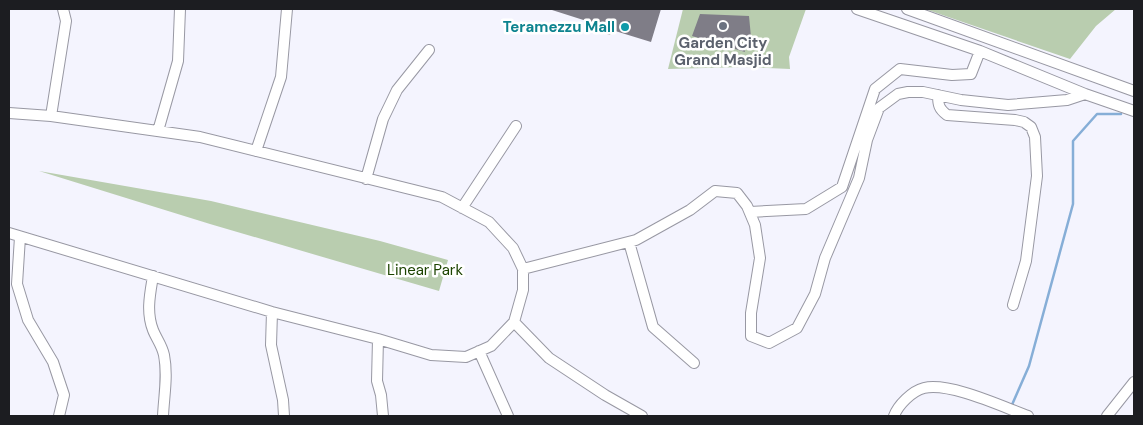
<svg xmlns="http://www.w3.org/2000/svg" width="1143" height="425" font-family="'DM Sans',sans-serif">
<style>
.green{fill:#b9cdaf}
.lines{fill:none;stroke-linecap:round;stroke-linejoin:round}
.stream{stroke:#86aed7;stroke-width:2.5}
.building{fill:#7f7d87}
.minor-casing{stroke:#9898a3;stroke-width:12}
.minor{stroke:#fff;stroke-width:10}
.worship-dot{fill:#6b7280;stroke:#fff;stroke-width:2}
.culture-dot{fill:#0f9aa8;stroke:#fff;stroke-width:2}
.labels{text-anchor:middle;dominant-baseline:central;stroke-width:5;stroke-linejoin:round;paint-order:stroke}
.culture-label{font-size:15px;font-weight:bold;fill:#0d838f;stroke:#fff;text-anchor:end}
.worship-label{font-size:15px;font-weight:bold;fill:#5b616d;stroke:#fff}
.park-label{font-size:15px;fill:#1c4300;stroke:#fff}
</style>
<rect width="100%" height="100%" fill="#f4f4fe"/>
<!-- green -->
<path class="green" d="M683,9H806L789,57L790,69L744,67L668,69Z
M925,9H1116L1096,26L1070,59Z
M39,171L211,201L380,241L448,260L439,291L210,224Z"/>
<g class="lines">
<!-- stream -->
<path class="stream" d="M1011,407L1029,366L1073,204V141L1097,114H1121"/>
</g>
<!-- building -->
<path class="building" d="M552,9H661L651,42L612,30L610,35L594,30L596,24L552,10Z
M700,14L749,16L751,37H741L745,52L692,36Z"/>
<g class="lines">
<!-- minor casing -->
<g class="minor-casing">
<path id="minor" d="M857,9L980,51L1085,94L1134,111
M907,9L1134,91
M938,95C938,105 939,109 947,115L1015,120L1024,122L1031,127L1035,137L1037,176L1026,261L1013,305
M9,113L51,116L200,137L442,197L489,222L513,248L523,269L636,240L690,210L715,191L737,193L747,206L755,225L760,258L751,313V336L769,343L797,328L815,294L825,258L859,178L867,140L879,108L898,94L908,92H923L961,100L1008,105L1067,100L1085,94
M51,116L66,21L63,9
M158,131L178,61L180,9
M256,151L281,77L287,9
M366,179L383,119L397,90L429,50
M462,208L516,126
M750,212L806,209L842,187L875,89L900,69L952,75L971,74L980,51
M9,233L272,312L378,339L431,355L466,357L491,346L514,322L523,290V269
M20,237L17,284L28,320L53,362L64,395L59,416
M629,242L653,327L694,363
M153,276C150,294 146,312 153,330C156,338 162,345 164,355C168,376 164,395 163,416
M272,312L271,345L283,400L284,416
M514,322L549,358L605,395L642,416
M378,339L377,381L381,395L383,416
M479,351L508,416
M894,416C898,405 912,391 924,388C950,382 1003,407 1028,416
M1107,416L1134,382"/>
</g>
<!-- minor -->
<use href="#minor" class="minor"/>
</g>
<!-- markers -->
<circle class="worship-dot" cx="723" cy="26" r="5"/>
<circle class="culture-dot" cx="625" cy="27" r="5"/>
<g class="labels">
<!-- culture labels -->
<g class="culture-label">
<text x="615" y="27">Teramezzu Mall</text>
</g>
<!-- worship labels -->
<g class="worship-label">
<text x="723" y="43">Garden City<tspan x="723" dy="17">Grand Masjid</tspan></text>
</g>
<!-- park labels -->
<g class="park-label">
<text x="425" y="270">Linear Park</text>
</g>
</g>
<!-- border -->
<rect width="1143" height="425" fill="none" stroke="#1c1d21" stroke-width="20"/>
</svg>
